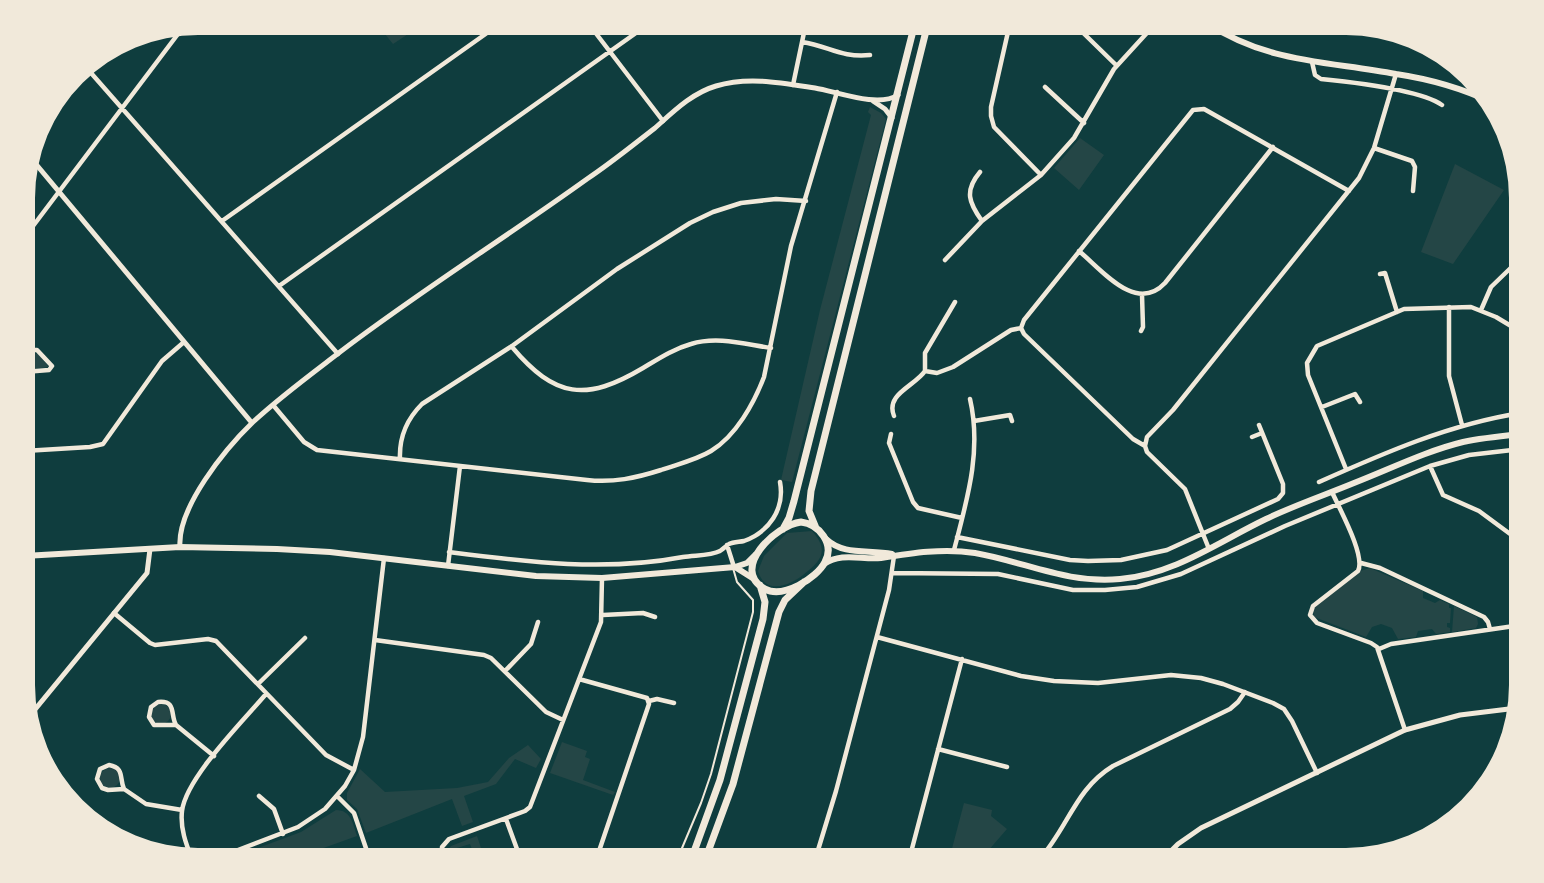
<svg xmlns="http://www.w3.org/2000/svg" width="1544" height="883" font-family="'Archivo Narrow',sans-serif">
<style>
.green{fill:#244646}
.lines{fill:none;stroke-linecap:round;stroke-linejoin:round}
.service{stroke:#f1e9da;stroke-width:2}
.minor{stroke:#f1e9da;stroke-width:4.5}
.tertiary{stroke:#f1e9da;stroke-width:5}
.secondary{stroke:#f1e9da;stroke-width:6}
.trunk{stroke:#f1e9da;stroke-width:7}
</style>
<rect width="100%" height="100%" fill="#0f3d3e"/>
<!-- green -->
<path class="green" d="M376,23H425L393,44Z
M870,107L881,113L886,119L792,482L781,480L820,310L871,115L868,112Z
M1080,138L1104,155L1079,190L1054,168Z
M1455,164L1504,190L1453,264L1421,252Z
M34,353L38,354L49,367L24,370V362Z
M812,531C830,551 821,561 803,575C789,586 765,595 758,571L764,556L787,533Z
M1370,568L1423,591V598L1435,603L1440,600L1449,604V608H1451L1450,623H1447V627L1450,628V632L1436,634L1432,629L1418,631L1416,637L1398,639L1392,628L1381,624L1372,627L1366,637L1314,617L1313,610L1315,606L1360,571Z
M1454,606L1477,617L1478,624L1476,628L1452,632Z
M151 714a10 10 0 1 1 20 0a10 10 0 1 1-20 0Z
M562,742L587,751L585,757L590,759L583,780L615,792L613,795L550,773Z
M528,745L541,759L536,768L515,759L496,784L464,796L473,822L462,826L452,799L366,833L357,809L347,800V793L360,769L385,792L457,788L488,782L509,758Z
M100 778a10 10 0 1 1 20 0a10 10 0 1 1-20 0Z
M964,803L992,810L991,816L1007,829L980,860H949Z
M336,810C351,810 353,824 357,836L290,860H226L301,832Z
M477,836L485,860H476L470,844L447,851L451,846Z"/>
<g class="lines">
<!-- service -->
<path class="service" d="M677,860L701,803L711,774L753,612V600L737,582L733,568"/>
<!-- minor -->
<path class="minor" d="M588,23L663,121
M1010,23L991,107V116L994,127L1041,175
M1073,23L1116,65
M802,42C829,46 841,58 870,55
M1312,62L1315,75L1321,79C1351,82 1419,89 1442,105
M84,65L338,354
M793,85L806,23
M1045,87L1084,123
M1498,123L1500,125
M1374,148L1412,161L1415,167L1413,191
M980,172C964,191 969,203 982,221
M222,221L501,23
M24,238L184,26
M1079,251C1102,270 1136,314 1165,283L1273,147
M945,260L982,221L1041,175L1074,138L1114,69L1156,23
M1380,274L1385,273L1397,312
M279,286L650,23
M955,302L925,353V371L937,373L953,367L1011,330L1021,328
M1449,307V376L1462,425
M1481,310L1491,287L1521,258
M1021,328L1024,320L1193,110L1204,109L1349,191
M1021,328L1024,334L1133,439L1145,446L1147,452L1185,489L1209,549
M1141,331L1143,327L1142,295
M512,347C555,398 586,402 643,368C658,359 673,349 691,344C717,336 744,344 771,348
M24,358L32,350H37L52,366L49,370L24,372
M273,405L304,442L317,450L587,480C613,483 636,478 661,470C678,464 696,460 711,451C736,436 754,403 764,377L791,246L837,92
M1322,407L1355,394L1360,402
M894,416C885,394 915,386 925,371
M974,421L1010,415L1012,421
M891,434L889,443L913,502L918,508L962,518
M1252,437L1262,433
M1145,446L1147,437L1173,410L1359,178L1374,148L1396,74
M24,451L90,447L103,444L162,361L184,342
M400,459C399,437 407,419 422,404L512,346L617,269L690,223L713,212L741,203L776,199L806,201
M1430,466L1443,495L1479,511L1521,542
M1346,469L1308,375L1307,363L1317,346L1404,309L1471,307L1496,317L1521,332
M1319,482C1384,453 1450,424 1521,413
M1332,492C1339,508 1366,556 1358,571L1313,606L1310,615L1317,623L1371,643L1377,647L1405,730
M957,537L1070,560L1088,561L1121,560L1167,550L1278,499L1283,493V484L1259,425
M727,545L734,567
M954,550C967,500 982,451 970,399
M449,552C528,562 604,572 683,557C695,555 710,556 720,551C723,549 726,546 729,544C733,542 739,542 744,541C769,532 785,509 780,482
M1361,563L1380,568L1484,617L1488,622L1490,629
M448,566L460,466
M893,573L998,574L1073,590H1105L1137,587L1181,574L1285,526L1430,466L1469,455L1521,449
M114,613L150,643L155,645L208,639L216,641L326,755L354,770
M603,615L643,613L655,617
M877,637L1021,676L1054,681L1098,683L1171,675L1201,678L1223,684L1273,703L1284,709L1292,721L1317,773
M375,640L484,655L491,658L546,712L563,720
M1379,649L1391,644L1521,625
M505,671L531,644L538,622
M579,679L647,698L649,704L596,860
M258,684L305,638
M649,701L657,699L674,703
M176,725C170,715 177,700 158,702L151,707L149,717L154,725H176L214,756
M938,749L1007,767
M124,789C119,778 125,768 109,765L100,769L97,779L102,788L108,790L124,789L146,804L182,810
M259,796L274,809L283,834
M337,796L354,813L370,860
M506,819L521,860
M192,859C186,844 180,828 182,811C186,778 243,721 266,694
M212,860L298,827L325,809L345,786L354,770L363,737L384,558
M442,860V847L449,839L525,811L530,807L601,622L602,578
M815,860L836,791L889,590L894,556
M909,860L962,659
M1039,860C1068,828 1075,789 1113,766L1230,709L1238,702L1245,692"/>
<!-- tertiary -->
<path class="tertiary" d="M873,101L885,109L892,118
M30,157L252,423
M180,547C177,508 225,449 253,422C280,397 310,375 340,352C420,291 505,238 587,179C611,163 633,145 655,128C673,112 692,93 716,86C748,76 783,83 815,88C838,92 878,108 898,95
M28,718L147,573L150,549
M1162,860L1178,844L1201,828L1405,730L1460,715L1517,708"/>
<!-- secondary -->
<path class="secondary" d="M1207,23C1267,63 1327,61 1396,74C1429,79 1462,88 1493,103
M826,539C844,556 869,549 892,554
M24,556L180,547L277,549L330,552L536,576L602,578L735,567L747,563L755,555
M824,564C842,552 861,560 881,558C912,553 943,548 975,553C1026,562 1067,584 1120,579C1175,574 1218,542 1266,519C1295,505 1325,495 1354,483C1390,469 1426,451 1463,442C1482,438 1502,436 1521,434
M735,567L754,579"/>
<!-- trunk -->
<path class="trunk" d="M801,522C819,524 835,544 825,562C817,578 783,599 765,589C729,569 776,525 801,522Z
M816,528L809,511L811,491L928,23
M783,529L789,518L794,501L915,23
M691,860L720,780L763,619L765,602L760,585
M705,860L733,784L779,612L785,600L804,582"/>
</g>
<!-- crop -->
<path d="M0 0H1544V883H0ZM198 35H1346A163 163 0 0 1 1509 198V685A163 163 0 0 1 1346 848H198A163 163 0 0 1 35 685V198A163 163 0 0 1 198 35Z" fill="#f1e9da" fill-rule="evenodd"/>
</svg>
